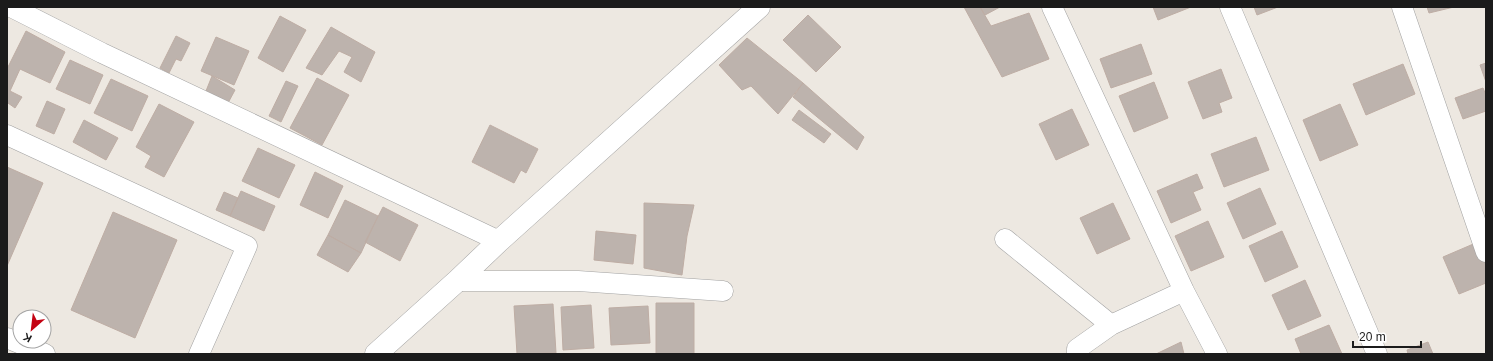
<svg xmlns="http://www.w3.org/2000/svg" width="1493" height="361" font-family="Arial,sans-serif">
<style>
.building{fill:#bdb3ad;stroke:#beada4}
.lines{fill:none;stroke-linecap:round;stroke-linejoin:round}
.minor-casing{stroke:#a2a2a2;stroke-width:21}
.tertiary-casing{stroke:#a2a2a2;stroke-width:23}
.minor{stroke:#fff;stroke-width:20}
.tertiary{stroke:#fff;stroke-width:22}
</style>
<rect width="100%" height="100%" fill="#ede8e1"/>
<!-- building -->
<path class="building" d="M964,7H980L991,26L1029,13L1049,59L1002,77Z
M980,7H1000L985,15Z
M1153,7H1191L1158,20Z
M1254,7H1278L1257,15Z
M1427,7H1454L1429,13Z
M808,15L841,47L816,72L783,40Z
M280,16L306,30L283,72L258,58Z
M331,27L375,52L361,82L344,72L352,57L339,51L322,75L306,68Z
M26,31L65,52L50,83L20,69L10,91L22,97L15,108L8,103L7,105V69Z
M176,36L190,43L181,61L176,59L169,73L160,68Z
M216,37L249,51L234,85L201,71Z
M747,38L803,83L778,114L751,86L742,90L719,65Z
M1141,44L1152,74L1111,88L1100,59Z
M70,60L103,75L90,104L56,89Z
M1486,63V82L1480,65Z
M1403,64L1415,94L1366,115L1353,84Z
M1221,69L1232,98L1219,103L1222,112L1203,119L1188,82Z
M212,76L235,90L228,103L206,91Z
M317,78L349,95L322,145L290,128Z
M111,79L148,96L132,131L94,113Z
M286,81L298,86L281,122L269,116Z
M1154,82L1168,118L1134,132L1119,96Z
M803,83L864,137L857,150L793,97Z
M1483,88L1486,95V111L1463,119L1455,98Z
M47,101L65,109L54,134L36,126Z
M159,104L194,122L164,177L145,167L151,156L136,147Z
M1340,104L1358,145L1320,161L1303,120Z
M1072,109L1089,145L1056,160L1039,124Z
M799,110L831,134L824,143L792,120Z
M84,120L118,138L106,160L73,142Z
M490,125L538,149L526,173L521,170L514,183L472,162Z
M1256,137L1269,170L1224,187L1211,154Z
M258,148L295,165L279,198L242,181Z
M7,167L43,183L7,266Z
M315,172L343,186L328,218L300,205Z
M1197,174L1203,188L1193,192L1201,210L1171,223L1157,191Z
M1260,188L1276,224L1243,239L1227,203Z
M241,191L275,206L264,231L230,216Z
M224,192L238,198L230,216L216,210Z
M345,200L378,216L361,253L328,235Z
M644,203L694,205L687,236L682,275L644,268Z
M1113,203L1130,239L1097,254L1080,218Z
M383,207L418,225L400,261L365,242Z
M113,212L177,240L135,338L71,310Z
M1208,221L1224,257L1191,271L1175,236Z
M596,231L636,235L633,264L594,260Z
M1282,231L1298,267L1265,282L1249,246Z
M328,235L361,253L348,272L317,255Z
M1478,242L1486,262V283L1459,294L1443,257Z
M1305,280L1321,316L1288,330L1272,295Z
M656,303H694V354H656Z
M553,304L556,353L517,354L514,306Z
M591,305L594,348L563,350L561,307Z
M648,306L650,343L611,345L609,308Z
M1329,325L1342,354H1301L1295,339Z
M1181,342L1184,354H1156Z
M1428,342L1433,354H1408L1407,350Z"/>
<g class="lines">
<!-- minor casing -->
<g class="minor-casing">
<path id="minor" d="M11,7L102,53L499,241
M1052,7L1184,291L1217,354
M1230,7L1377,354
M1402,7L1486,252
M7,135L247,246L199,354
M1005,239L1111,325L1184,291
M457,281H578L723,291
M7,338L45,354
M1077,354V349L1111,325"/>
</g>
<!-- tertiary casing -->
<g class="tertiary-casing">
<path id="tertiary" d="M376,354L457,281L499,241L759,7"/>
</g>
<!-- minor -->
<use href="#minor" class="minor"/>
<!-- tertiary -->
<use href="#tertiary" class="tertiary"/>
</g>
<!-- border -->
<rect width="1493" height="361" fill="none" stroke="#1b1b1b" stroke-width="16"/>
<!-- north arrow -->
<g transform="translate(32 329) rotate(208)"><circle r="19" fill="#ffffff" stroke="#a4a4a4"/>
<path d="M0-3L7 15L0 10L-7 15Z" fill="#c40313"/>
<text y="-6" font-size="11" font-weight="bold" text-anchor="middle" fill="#1b1b1b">K</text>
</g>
<!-- scale -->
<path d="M1353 341v6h68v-6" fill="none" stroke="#1b1b1b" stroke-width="2"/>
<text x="1359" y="341" font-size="12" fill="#1b1b1b" stroke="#ffffff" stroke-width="3" paint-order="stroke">20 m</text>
</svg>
